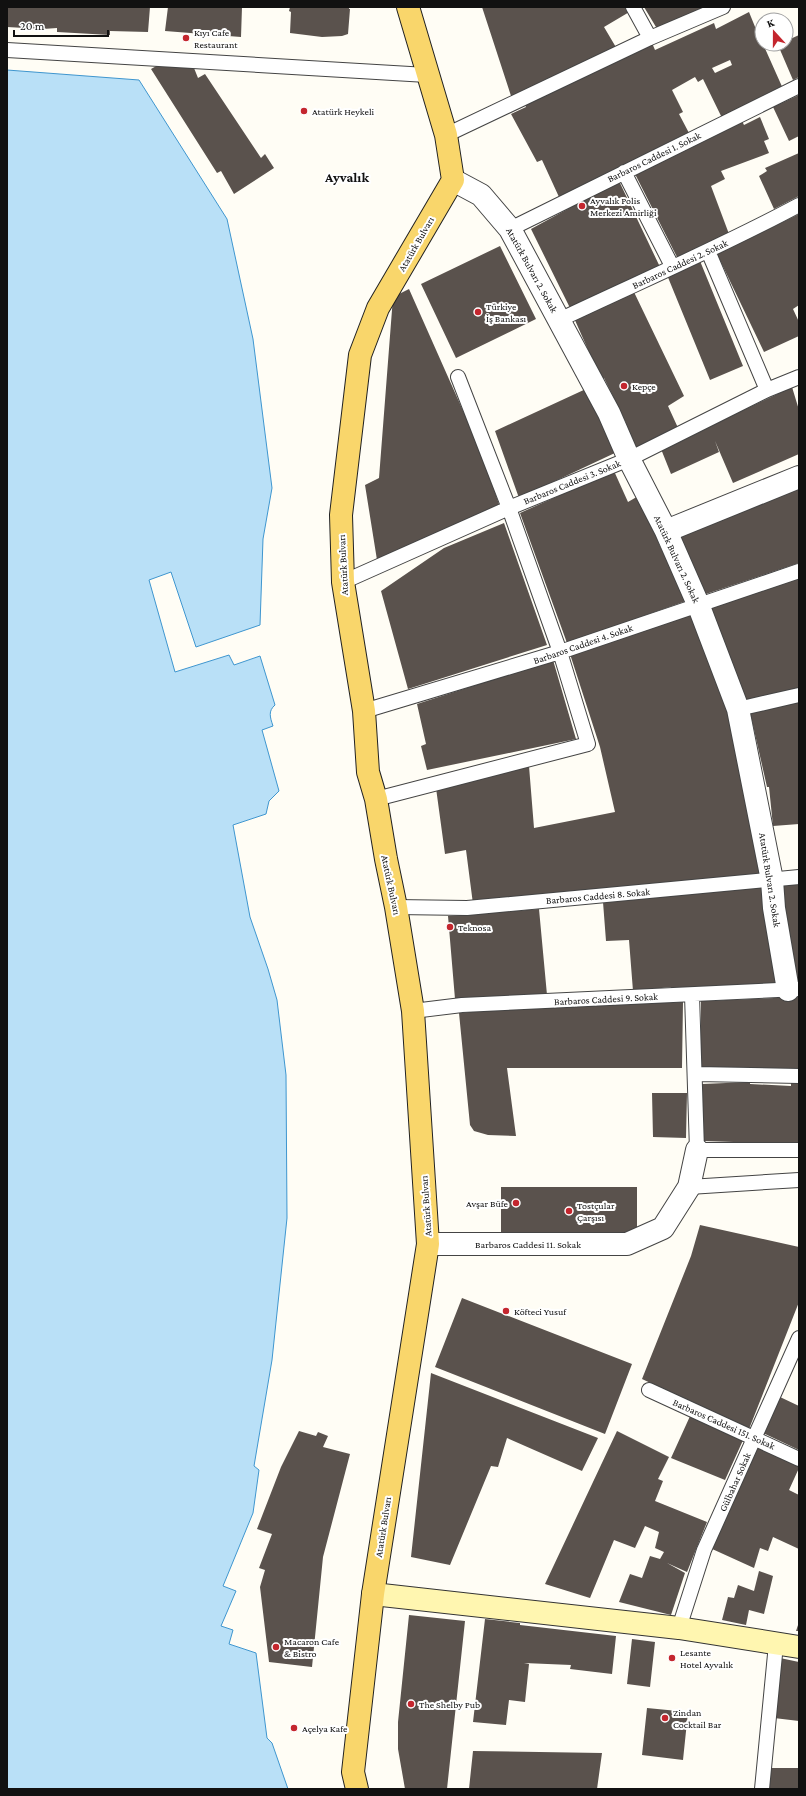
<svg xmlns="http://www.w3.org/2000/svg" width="806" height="1796" font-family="'Crimson Pro',serif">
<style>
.water{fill:#b9e0f7;stroke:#3f96cf}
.building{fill:#5a524d;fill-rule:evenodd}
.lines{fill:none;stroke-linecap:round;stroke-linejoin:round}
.lane-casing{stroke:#444;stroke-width:16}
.street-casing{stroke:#444;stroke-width:24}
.secondary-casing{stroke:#333;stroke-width:24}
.primary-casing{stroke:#222;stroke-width:24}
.lane{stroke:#fff;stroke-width:14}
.street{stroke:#fff;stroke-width:22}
.secondary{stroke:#fff6b0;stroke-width:22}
.primary{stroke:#f9d66b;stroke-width:22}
.poi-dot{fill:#c4262e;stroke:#fff;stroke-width:1.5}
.labels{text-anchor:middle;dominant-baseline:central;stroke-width:4;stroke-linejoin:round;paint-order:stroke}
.poi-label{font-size:10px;fill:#111;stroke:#fff;text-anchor:start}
.street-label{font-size:10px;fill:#111;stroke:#fff}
.district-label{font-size:14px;font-weight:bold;fill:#111;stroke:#fff}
</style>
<rect width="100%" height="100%" fill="#fffdf5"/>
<!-- water -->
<path class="water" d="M7,70L139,80L227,219L253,339L272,488L263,539L260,625L196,647L171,572L149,580L175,672L229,655L234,665L260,656L275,705C268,711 270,717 273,726L262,730L279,791L269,801L266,814L233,825L250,917L268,969L277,1000L286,1075L287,1218L272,1360L254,1466L259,1470L253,1513L223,1586L236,1591L221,1626L233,1630L229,1644L256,1653L267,1738L272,1743L288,1789H7Z"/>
<!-- building -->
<path class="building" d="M7,7H150L148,32L110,31V35L57,32V28L43,29L7,27Z
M168,7H242L241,37L165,31Z
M290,7H349V9H350L348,34L342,36L322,37L290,33L291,12L289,11Z
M482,7H628L631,11L604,27L617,49L512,99Z
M644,7H711L659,32Z
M749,12L762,44H763L784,91L723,120L703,79L698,82L695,77L672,90L683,112L679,114L689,133L559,197L542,160L537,162L511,114L526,107L524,102L652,43L655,50L714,23L716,29ZM730,60L732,65L715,73L712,68Z
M799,35V77L793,80L778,45L786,44V41Z
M160,64L194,68L198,78L205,74L261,158L265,154L274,168L234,194L221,171L217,173L151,69Z
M799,95V136L789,141L773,107Z
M760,117L769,139L764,141L769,153L721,171L725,179L711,186L729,234L678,259L635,174L742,121L744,125Z
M799,153V196L774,209L759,176L767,171L765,168Z
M619,181L660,267L571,310L531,229Z
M799,214V305L793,309L799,322V336L764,352L717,254Z
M500,246L536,319L456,358L421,284Z
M700,261L743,366L710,380L667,275Z
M409,289L480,449L500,507L377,560L365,485L379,478L393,297Z
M633,290L684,396L668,406L679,430L636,451L624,425L626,423L604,378L601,379L574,318Z
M792,387L799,410V454L733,483L715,441L719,452L671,474L661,449Z
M588,388L617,452L519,498L495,431Z
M614,471L628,502L640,495L660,546L686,601L567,643L520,513Z
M799,487V563L703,595L678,537Z
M504,523L547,645L408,689L381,591L444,548Z
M799,577V691L743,705L710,606Z
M691,611L730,718L760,874L473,904L466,850L445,854L436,788L529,766L534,828L615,812L600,747L570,654Z
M553,660L576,739L427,770L421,746L426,744L417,704Z
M799,701V824L773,826L769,787H767L750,712Z
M799,880V985H791L779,882Z
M768,884L784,985L671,990V987L633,991L629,940L606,941L603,902Z
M539,909L547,995L455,999L448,916Z
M799,997V1069L701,1068V1001Z
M683,1002L682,1068H507L516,1136L488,1135L474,1131L470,1125L459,1013L499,1009Z
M791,1080L799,1081V1144L703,1141L702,1084L750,1082V1084L791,1086Z
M652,1093H687L686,1138L653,1137Z
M501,1187H637V1235L501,1234Z
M700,1225L799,1247V1302L749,1429L642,1379L691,1256Z
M462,1298L632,1364L605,1434L435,1367Z
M431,1373L598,1438L582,1471L507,1438L498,1467L491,1466L450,1565L411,1557Z
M780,1397L799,1406V1450L763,1433Z
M691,1414L744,1438L725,1480L671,1458Z
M299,1431L316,1436L318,1432L328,1436L323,1447L350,1454L323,1557L312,1667L269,1662L260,1587L265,1570L259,1568L272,1534L257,1529L281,1467Z
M617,1431L669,1457L658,1479L663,1481L655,1501L707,1522L687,1572L667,1563L685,1573L671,1615L619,1602L630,1574L642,1578L650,1556L660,1559L664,1552L655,1548L659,1532L645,1526L635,1548L614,1540L590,1598L545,1584Z
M758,1442L799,1462V1468L789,1490L799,1495V1549L773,1537L768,1551L760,1548L754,1568L710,1548Z
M759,1571L773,1576L764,1614L749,1610L746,1625L722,1620L728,1597L734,1598L738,1585L754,1591Z
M409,1615L465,1621L447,1789H405L398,1749V1722Z
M485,1619L520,1623V1625L616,1636L612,1674L570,1669L571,1665L524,1663L529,1664L525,1702L509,1700L506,1725L473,1722Z
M799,1622V1631H796Z
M632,1639L655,1642L650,1687L627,1684Z
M780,1658L799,1662V1721L774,1718Z
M647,1708L688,1712L683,1760L642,1755Z
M473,1751L602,1753L597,1789H469Z
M764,1768H799V1789H764Z"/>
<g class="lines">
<!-- lane casing -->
<g class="lane-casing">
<path id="lane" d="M633,7L650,38
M7,50L427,75
M446,135L650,38L723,7
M624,172L672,266
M510,229L799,86
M708,251L767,390
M559,320C639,282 721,247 799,205
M343,582L509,508L629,459L767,390L799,377
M738,709L799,695
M364,711L560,652L799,571
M376,799L588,744L560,652L509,508L458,377
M396,907L467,908L799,877
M692,995L697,1150H799
M413,1011L462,1005L799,989
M696,1074L799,1076
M689,1187L799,1180
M649,1390L799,1459
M679,1628L704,1550L799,1338
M762,1789L776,1644"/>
</g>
<!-- street casing -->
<g class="street-casing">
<path id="street" d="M453,180L481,195L510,229L609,413L629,459L666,531L698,604L738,709L772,880L774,908L788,990
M666,531L799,477
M428,1244H627L663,1228L689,1187L697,1150"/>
</g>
<!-- secondary casing -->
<g class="secondary-casing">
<path id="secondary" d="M373,1594L679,1628L799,1647"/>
</g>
<!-- primary casing -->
<g class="primary-casing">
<path id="primary" d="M357,1789L353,1772L373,1594L428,1244L413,1011L396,907L386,859L376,799L368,772L364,711L343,582L341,515L360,355L378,308L453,180L446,135L408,7"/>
</g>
<!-- lane -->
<use href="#lane" class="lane"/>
<!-- street -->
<use href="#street" class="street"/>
<!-- secondary -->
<use href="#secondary" class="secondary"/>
<!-- primary -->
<use href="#primary" class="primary"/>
</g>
<!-- markers -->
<g class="poi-dot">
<circle cx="186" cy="38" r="4"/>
<circle cx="304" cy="111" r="4"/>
<circle cx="582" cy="206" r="4"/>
<circle cx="478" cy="312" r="4"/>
<circle cx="624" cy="386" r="4"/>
<circle cx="450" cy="927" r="4"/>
<circle cx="516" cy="1203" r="4"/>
<circle cx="569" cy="1211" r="4"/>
<circle cx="506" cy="1311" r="4"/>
<circle cx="276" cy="1647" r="4"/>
<circle cx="672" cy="1658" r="4"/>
<circle cx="411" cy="1704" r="4"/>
<circle cx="665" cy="1718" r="4"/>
<circle cx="294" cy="1728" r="4"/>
</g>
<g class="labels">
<!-- poi labels -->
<g class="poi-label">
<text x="194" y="32">Kıyı Cafe<tspan x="194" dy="12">Restaurant</tspan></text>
<text x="312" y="111">Atatürk Heykeli</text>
<text x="590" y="200">Ayvalık Polis<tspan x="590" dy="12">Merkezi Amirliği</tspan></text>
<text x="486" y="306">Türkiye<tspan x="486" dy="12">İş Bankası</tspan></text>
<text x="632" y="386">Kepçe</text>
<text x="458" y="927">Teknosa</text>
<text x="508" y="1203" text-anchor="end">Avşar Büfe</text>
<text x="577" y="1205">Tostçular<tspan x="577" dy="12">Çarşısı</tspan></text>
<text x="514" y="1311">Köfteci Yusuf</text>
<text x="284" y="1641">Macaron Cafe<tspan x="284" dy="12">&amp; Bistro</tspan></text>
<text x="680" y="1652">Lesante<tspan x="680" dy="12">Hotel Ayvalık</tspan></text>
<text x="419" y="1704">The Shelby Pub</text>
<text x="673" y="1712">Zindan<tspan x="673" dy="12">Cocktail Bar</tspan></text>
<text x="302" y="1728">Açelya Kafe</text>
</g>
<!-- street labels -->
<g class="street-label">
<text transform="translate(654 157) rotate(-26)">Barbaros Caddesi 1. Sokak</text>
<text transform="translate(416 244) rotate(-60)">Atatürk Bulvarı</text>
<text transform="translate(680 264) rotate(-25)">Barbaros Caddesi 2. Sokak</text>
<text transform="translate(532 270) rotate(61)">Atatürk Bulvarı 2. Sokak</text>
<text transform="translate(572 482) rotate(-22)">Barbaros Caddesi 3. Sokak</text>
<text transform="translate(677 559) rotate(65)">Atatürk Bulvarı 2. Sokak</text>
<text transform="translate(343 565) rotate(-93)">Atatürk Bulvarı</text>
<text transform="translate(583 644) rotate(-19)">Barbaros Caddesi 4. Sokak</text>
<text transform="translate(770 880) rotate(81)">Atatürk Bulvarı 2. Sokak</text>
<text transform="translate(391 885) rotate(78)">Atatürk Bulvarı</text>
<text transform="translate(598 896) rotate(-5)">Barbaros Caddesi 8. Sokak</text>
<text transform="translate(606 999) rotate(-3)">Barbaros Caddesi 9. Sokak</text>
<text transform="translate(426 1206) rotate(-94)">Atatürk Bulvarı</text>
<text x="528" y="1244">Barbaros Caddesi 11. Sokak</text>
<text transform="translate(724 1424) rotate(24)">Barbaros Caddesi 151. Sokak</text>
<text transform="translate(735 1482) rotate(-66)">Gülbahar Sokak</text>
<text transform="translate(383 1527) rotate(-81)">Atatürk Bulvarı</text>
</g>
<!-- district labels -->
<g class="district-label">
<text x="347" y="177">Ayvalık</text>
</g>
</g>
<!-- border -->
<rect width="806" height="1796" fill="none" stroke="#111111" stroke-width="16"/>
<!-- north arrow -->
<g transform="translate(774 32) rotate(339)"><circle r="19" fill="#ffffff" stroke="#a0a0a0"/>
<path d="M0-3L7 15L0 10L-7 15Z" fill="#c4262e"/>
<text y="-6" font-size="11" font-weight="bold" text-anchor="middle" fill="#111111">K</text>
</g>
<!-- scale -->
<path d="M14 30v6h94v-6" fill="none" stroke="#111111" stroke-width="2"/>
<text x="20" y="30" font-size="12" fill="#111111" stroke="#ffffff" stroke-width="3" paint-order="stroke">20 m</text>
</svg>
